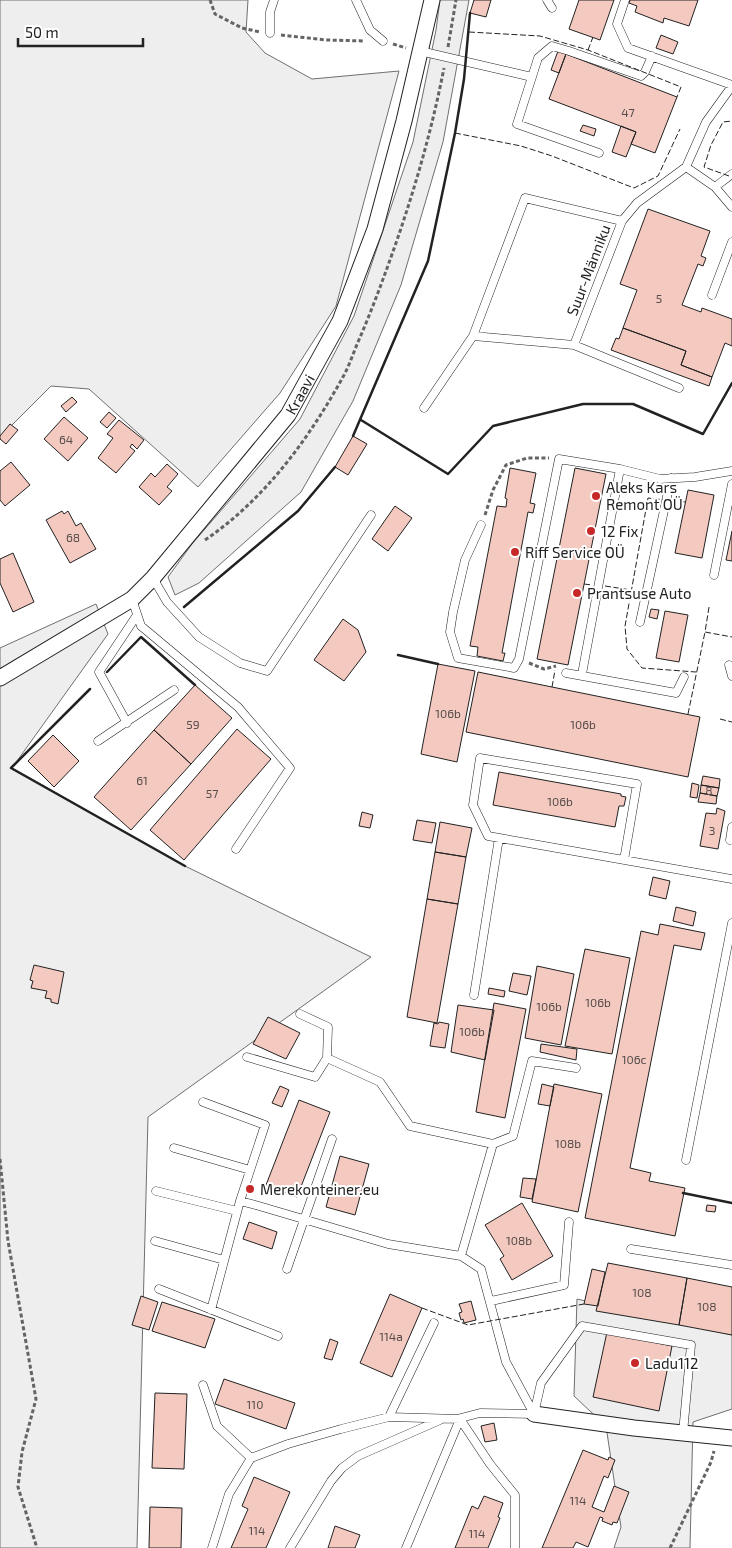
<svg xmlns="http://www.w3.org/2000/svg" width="732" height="1548" font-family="'Exo 2',sans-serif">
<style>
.green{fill:#eee;stroke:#6f6f6f}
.building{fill:#f3c9c0;stroke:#222}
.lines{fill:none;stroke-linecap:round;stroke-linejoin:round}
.service-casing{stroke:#222;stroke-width:9}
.minor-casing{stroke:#222;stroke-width:17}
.path{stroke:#646464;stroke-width:3;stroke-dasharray:4 2.5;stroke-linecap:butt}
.service{stroke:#fff;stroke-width:8}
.minor{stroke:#fff;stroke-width:15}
.fence{stroke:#222;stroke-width:1;stroke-dasharray:6 2.5;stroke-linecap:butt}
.wall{stroke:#222;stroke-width:2.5}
.poi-dot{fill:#c62828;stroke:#fff;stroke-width:2}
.labels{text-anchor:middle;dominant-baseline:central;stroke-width:4;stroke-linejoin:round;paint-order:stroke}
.number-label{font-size:12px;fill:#564c4a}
.street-label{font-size:15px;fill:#222;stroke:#fff}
.poi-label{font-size:15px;fill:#222;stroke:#fff;text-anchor:start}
</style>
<rect width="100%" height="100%" fill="#fff"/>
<!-- green -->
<path class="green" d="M0,0H248L246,32L265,53L312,79L399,71L336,306L280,393L198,487L89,389L51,386L0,437Z
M440,0H469L443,142L401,285L353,401L301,492L199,583L175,595L168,577L192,544L300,419L354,316L413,142L436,30Z
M96,604L108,634L12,768L185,866L371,957L148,1117L137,1548H0V648Z
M577,1299L732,1335V1409L693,1422L690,1548H614L621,1527L606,1426L574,1396Z"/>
<!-- building -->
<path class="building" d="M474,0H491L486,17L470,13Z
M579,0H614L600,40L569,29Z
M630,0H698L689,26L664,18L663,23L635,12L637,6L629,3Z
M661,35L678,42L673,54L656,48Z
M558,51L566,54L559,73L551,70Z
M566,54L677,97L655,153L631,144L636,132L549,99Z
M583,125L596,129L594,136L580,131Z
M621,126L636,132L626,157L612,152Z
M648,209L710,231L701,256L706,258L703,266L698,264L682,305L701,312L702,308L732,319V346L725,343L712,377L681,365L686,351L623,328L637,290L620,284Z
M623,328L686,351L681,365L712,377L709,386L611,350L616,338L619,339Z
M72,397L77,402L66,412L61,406Z
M109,412L116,418L107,428L100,422Z
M64,417L88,438L68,461L44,439Z
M119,420L144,440L137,449L132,444L130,447L135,451L116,473L98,458L113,438L107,434Z
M10,424L18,430L6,444L0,439V436Z
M353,436L367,444L348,475L335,467Z
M11,462L30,485L5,506L0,500V471Z
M167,464L178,474L167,487L172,491L159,505L139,487L151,473L155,477Z
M510,468L536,473L530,503L535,504L533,513L528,512L502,653H505L503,661L477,656L478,647L470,646L497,506L506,507L507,499L505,498Z
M575,468L606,474L568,665L537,659Z
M688,490L714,495L702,558L675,553Z
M395,506L412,518L388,551L372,539Z
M62,511L64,514L68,511L76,526L81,523L96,549L70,563L46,520Z
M732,531V561L726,560Z
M13,553L34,602L13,612L0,583V559Z
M651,609L659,610L657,619L649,617Z
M665,611L688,615L679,662L656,658Z
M343,619L358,630L366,652L344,681L314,660Z
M438,664L475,671L457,762L421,754Z
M478,672L700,717L688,777L466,732Z
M195,685L232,718L191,764L154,730Z
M237,729L271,759L184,860L150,830Z
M154,730L191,764L131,830L94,797Z
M53,735L79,761L54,787L28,761Z
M499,772L621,794V796L626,797L624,806H619L615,827L493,805Z
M703,776L720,779L719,788L701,785Z
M692,783L699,785L697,798L690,797Z
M701,785L719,788L717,796L700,793Z
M700,793L717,796L716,804L698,802Z
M717,808L725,811L718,849L700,846L706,813L716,814Z
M362,812L373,815L370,828L359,826Z
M417,820L436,823L432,843L413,840Z
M440,822L472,828L466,857L435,852Z
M435,852L466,857L458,904L427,899Z
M653,877L670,881L666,899L649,895Z
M427,899L458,904L437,1023L407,1017Z
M676,907L696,912L693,926L673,921Z
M660,924L705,933L701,950L674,945L630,1168L651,1173L649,1181L685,1188L675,1236L585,1218L641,931L658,935Z
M585,949L630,958L612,1054L565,1046Z
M34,965L64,972L58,1004L51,1002V999L45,998L47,991L31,988L33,981L30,980Z
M537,966L574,974L561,1045L525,1038Z
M513,973L531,976L527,995L509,991Z
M489,988L505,991L504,997L488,994Z
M494,1003L526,1009L505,1118L476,1112Z
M458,1005L494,1010L485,1060L451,1052Z
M268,1017L300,1033L286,1059L253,1044Z
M439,1022L449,1024L445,1048L430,1046L434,1023L438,1024Z
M541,1044L577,1049L576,1060L540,1052Z
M542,1084L554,1087L550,1106L538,1104Z
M554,1084L602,1094L578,1212L532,1202Z
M280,1086L289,1090L282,1107L272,1103Z
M299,1100L330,1112L297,1197L266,1185Z
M340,1156L369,1164L355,1215L326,1207Z
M523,1178L536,1179L532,1199L520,1197Z
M522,1203L553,1256L512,1280L500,1259L504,1256L485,1225Z
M707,1205L716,1206L715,1212L706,1211Z
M249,1222L277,1232L272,1249L243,1239Z
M608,1263L687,1278L679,1325L596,1311Z
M592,1269L605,1272L598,1306L584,1304Z
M687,1278L732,1287V1335L679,1325Z
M390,1294L422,1308L392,1377L360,1363Z
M141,1296L158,1302L149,1330L132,1325Z
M471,1301L476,1320L464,1323L463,1319L461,1320L459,1313L462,1312L459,1304Z
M162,1302L215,1319L205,1348L152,1331Z
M607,1332L672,1346L659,1411L593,1397Z
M330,1339L338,1342L332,1360L324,1358Z
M224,1379L295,1403L286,1429L215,1404Z
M155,1393L187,1394L184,1469L152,1468Z
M494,1423L497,1440L485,1442L481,1426Z
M583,1450L608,1460L609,1457L615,1460L608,1478L604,1476L592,1507L604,1512L614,1486L629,1492L617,1523L613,1522L612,1525L602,1521L603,1518L600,1517L588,1547L576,1542L573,1548H542Z
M254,1477L290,1492L266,1548H231L248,1509L242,1506Z
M484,1496L503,1503L498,1517L500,1518L488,1548H455L472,1506L478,1509Z
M150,1507L182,1508L181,1548H149Z
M335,1526L360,1535L355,1548H328Z"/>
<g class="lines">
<!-- service casing -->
<g class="service-casing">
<path id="service" d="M356,0L370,30L383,41
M547,0L552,8
M625,0L617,24L628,48L732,85
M270,33V12L274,0
M420,51L532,77
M599,153L517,124L538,58L552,46L569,51L641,76L645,72L652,56
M686,167L715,187L732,207
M715,187L732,174
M712,295L732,242
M473,336L574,345L622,221L637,203L686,167L706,122L732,86
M574,345L679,388
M424,408L473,336L525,198L622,221
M481,525L465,560L453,612L450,632L458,658L514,668L519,659L559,459L620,469
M714,575L732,484
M153,578L167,602L199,637L240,663L267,671L371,515
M132,599L141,626L238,707L290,768L236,849
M640,622L671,478
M729,665L732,676
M566,673L676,693L684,677
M582,674L620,469L660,479L695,477L732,471
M127,723L99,672L137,615
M98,741L174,690
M730,840L732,827
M624,860L637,784L480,758L473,805L488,836L732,879
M474,995L499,838
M247,1057L315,1077L327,1058L328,1027L300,1014
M327,1058L380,1082L410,1126L493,1144L461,1256
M203,1102L265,1125L240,1201L211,1310
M493,1144L513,1136L532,1061L576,1068
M174,1148L250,1170
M686,1160L732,923
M156,1191L237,1211
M240,1201L259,1206L388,1244L461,1256L481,1269L506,1362L534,1414
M155,1241L224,1260
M631,1249L732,1265
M287,1269L332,1139
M159,1289L278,1336
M491,1301L564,1285L569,1222
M203,1385L217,1426L251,1458
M534,1414L541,1383L582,1326L691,1345L683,1433
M389,1417L434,1323
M457,1419L480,1413L534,1414
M460,1419L490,1464L515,1495V1548
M212,1548L229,1494L251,1458L288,1444L341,1429L389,1417L460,1419
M290,1548L331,1481L342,1468L358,1456L440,1420
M406,1548L460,1419"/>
</g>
<!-- minor casing -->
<g class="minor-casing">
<g id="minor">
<path id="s1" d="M0,678L132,599L153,578L288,415L340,321L375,229L404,121L432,0"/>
<path d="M534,1414L634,1428L732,1438"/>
</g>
</g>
<!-- path -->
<path class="path" d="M210,0L215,14L242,28L260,32
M281,35L326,40L365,41
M393,44L406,48
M448,47L456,0
M485,515L493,490L506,465L527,458H549
M205,540C265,499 308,440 343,377C349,366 353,354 358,342C372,310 384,277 396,243C416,185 432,129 444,68
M529,663L544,669L556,666
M0,1159L8,1241L36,1399L22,1452L18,1487L37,1548
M670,1548L711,1462L714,1451"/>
<!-- service -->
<use href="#service" class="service"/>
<!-- minor -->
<use href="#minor" class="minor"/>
<!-- fence -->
<path class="fence" d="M469,32L540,36L588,50L681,87L677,97
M588,50L593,37
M455,133L521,146L552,156L634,188L658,176L680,129
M729,176L704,167L711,145L723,122L732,121
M685,502L648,498L625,626L627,649L642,668L696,672
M584,584L592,585
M605,586L631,590
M709,607L705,632L732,637
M552,687L555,670
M688,714L705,632
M720,719L732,722
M422,1308L468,1325L584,1304"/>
<!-- wall -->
<path class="wall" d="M361,420L448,474L493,426L583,404H633L703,434L732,383
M353,436L428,261L455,133L464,79L470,13
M184,607L298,511L335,467
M398,655L438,664
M107,672L141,637L195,685
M90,689L11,768L185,866
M683,1193L732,1203"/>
</g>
<!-- markers -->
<g class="poi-dot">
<circle cx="596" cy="496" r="5"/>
<circle cx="591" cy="531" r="5"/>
<circle cx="515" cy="552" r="5"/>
<circle cx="577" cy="593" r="5"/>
<circle cx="250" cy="1189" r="5"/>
<circle cx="635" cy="1363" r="5"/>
</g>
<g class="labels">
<!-- number labels -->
<g class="number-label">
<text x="628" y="112">47</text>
<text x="659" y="298">5</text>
<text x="66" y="439">64</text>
<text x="73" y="537">68</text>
<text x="448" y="713">106b</text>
<text x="193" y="724">59</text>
<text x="583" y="724">106b</text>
<text x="142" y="780">61</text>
<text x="709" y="790">8</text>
<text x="212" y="793">57</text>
<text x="560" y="801">106b</text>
<text x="712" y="830">3</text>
<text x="598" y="1002">106b</text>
<text x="549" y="1006">106b</text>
<text x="472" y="1031">106b</text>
<text x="634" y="1059">106c</text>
<text x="568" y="1143">108b</text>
<text x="519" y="1240">108b</text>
<text x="642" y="1292">108</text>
<text x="707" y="1306">108</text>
<text x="391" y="1336">114a</text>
<text x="255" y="1404">110</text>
<text x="578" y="1500">114</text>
<text x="257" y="1530">114</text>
<text x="477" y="1533">114</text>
</g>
<!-- street labels -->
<g class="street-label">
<text transform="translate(588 270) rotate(-69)">Suur-Männiku</text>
<text stroke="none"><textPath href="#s1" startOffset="419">Kraavi</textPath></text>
</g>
<!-- poi labels -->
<g class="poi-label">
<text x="606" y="487">Aleks Kars<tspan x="606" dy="17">Remont OÜ</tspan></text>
<text x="601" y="531">12 Fix</text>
<text x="525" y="552">Riff Service OÜ</text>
<text x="587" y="593">Prantsuse Auto</text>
<text x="260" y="1189">Merekonteiner.eu</text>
<text x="645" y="1363">Ladu112</text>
</g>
</g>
<!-- scale -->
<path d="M18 38v8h125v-8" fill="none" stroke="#222222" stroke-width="2.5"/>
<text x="25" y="38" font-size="15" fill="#222222" stroke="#ffffff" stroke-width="4" paint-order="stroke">50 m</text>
</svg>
